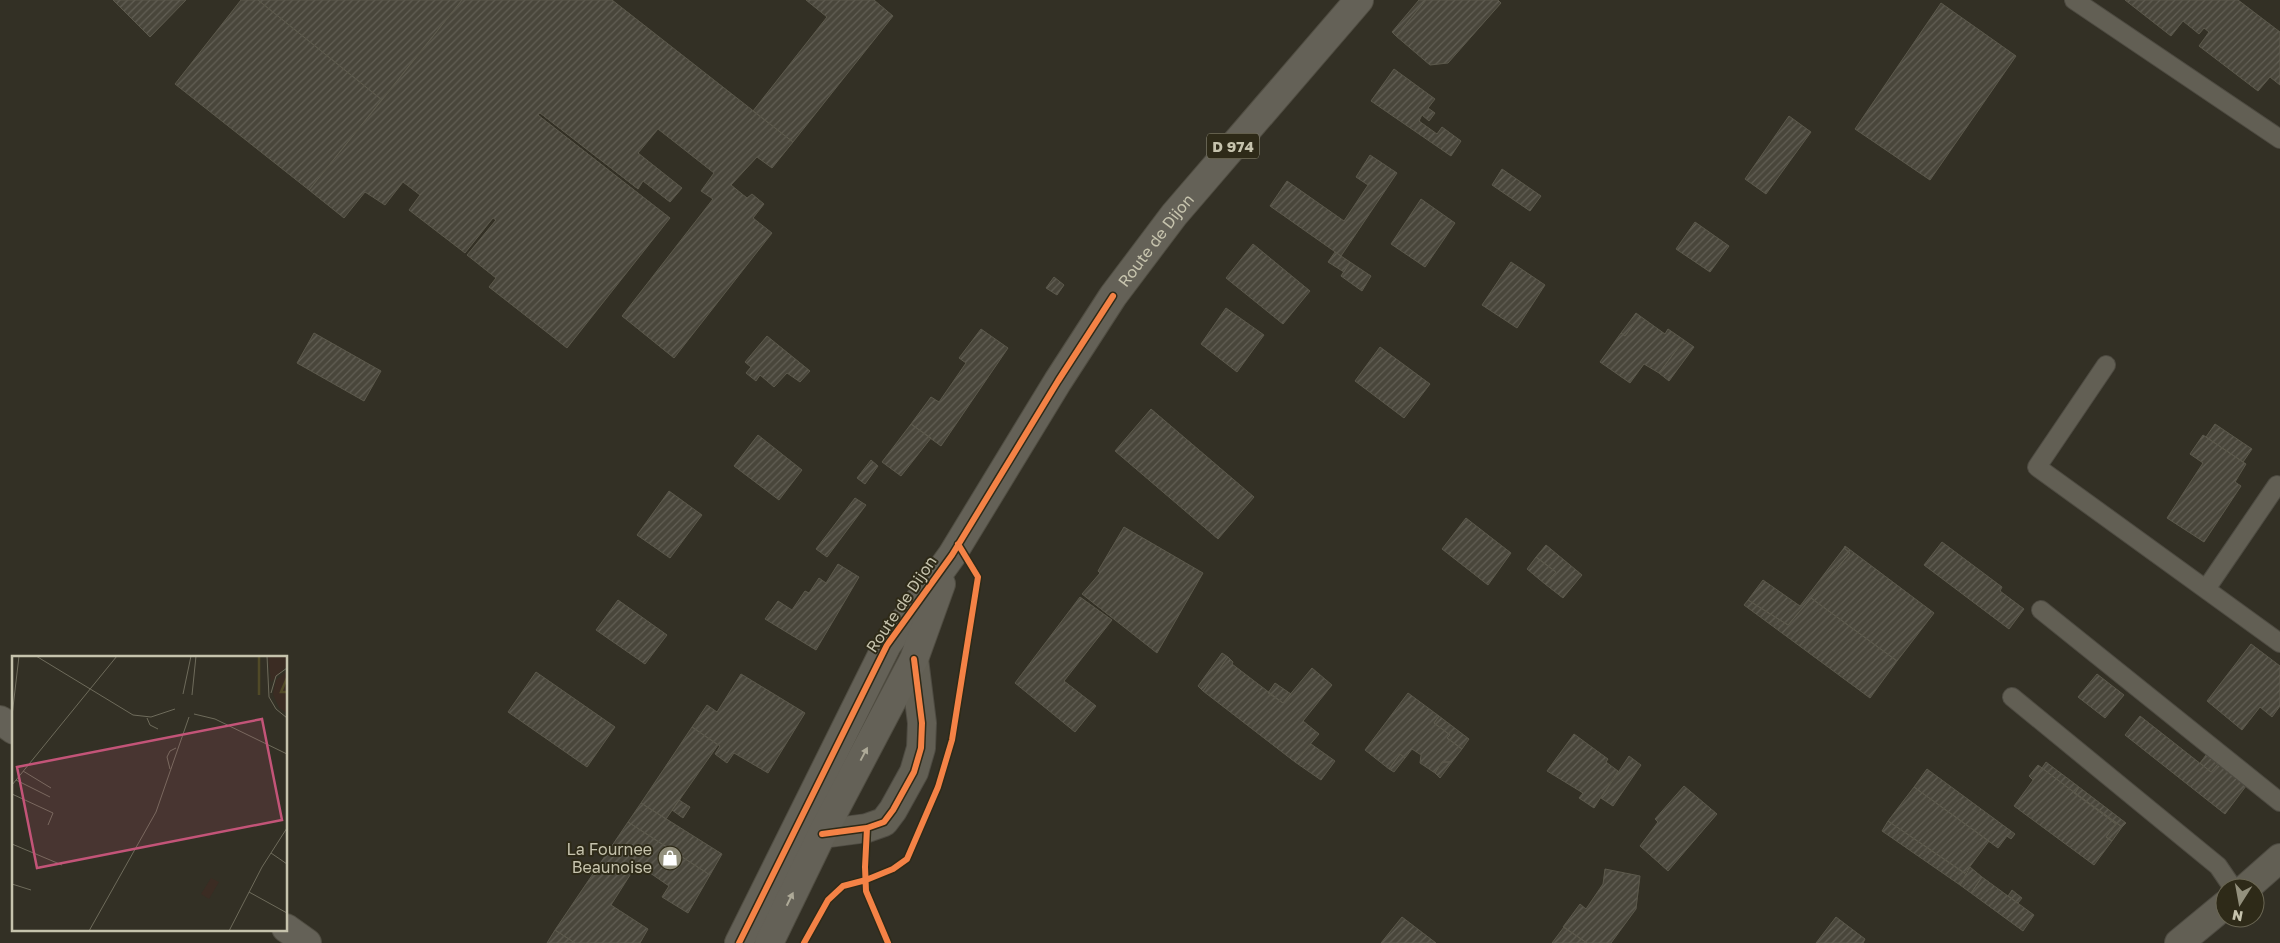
<svg xmlns="http://www.w3.org/2000/svg" width="2280" height="943" font-family="'Golos Text',sans-serif">
<style>
.building{fill:url(#building-hatch);stroke:#5c594c}
.lines{fill:none;stroke-linecap:round;stroke-linejoin:round}
.service-casing{stroke:#4e4b42;stroke-width:20}
.minor-casing{stroke:#4e4b42;stroke-width:30}
.primary-casing{stroke:#504d42;stroke-width:30}
.service{stroke:#625f54;stroke-width:18}
.minor{stroke:#625f54;stroke-width:28}
.primary{stroke:#646157;stroke-width:28}
.cycleway-casing{stroke:#2e2a18;stroke-width:9}
.cycleway{stroke:#f48246;stroke-width:6}
.oneway{fill:#aeaa98}
.labels{text-anchor:middle;dominant-baseline:central;stroke-width:4;stroke-linejoin:round;paint-order:stroke}
.shield{fill:#2e2a18;stroke:#989580;stroke-width:1}
.shield-label{font-size:15px;font-weight:bold;fill:#c6c3ad}
.street-label{font-size:16px;fill:#c6c3ad;stroke:#2e2a18}
.poi-label{font-size:16px;fill:#c6c3ad;stroke:#2e2a18;text-anchor:end}
.inset-river{fill:none;stroke:#514a27;stroke-width:2.5}
.inset-road{fill:none;stroke:#6e6b5b;stroke-width:1}
.view{fill:#c35478;fill-opacity:0.15;stroke:#c35478;stroke-width:2.5}
.inset-edge{fill:none;stroke:#c6c3ad;stroke-width:2.5}
</style>
<defs>
<pattern id="building-hatch" width="6" height="6" patternUnits="userSpaceOnUse" patternTransform="scale(1.25)"><rect width="6" height="6" fill="#49463b"/><path d="M-1 1l2-2M0 6l6-6M5 7l2-2" fill="none" stroke="#625f55"/></pattern>
</defs>
<rect width="100%" height="100%" fill="#333025"/>
<!-- building -->
<path class="building" d="M113,0H186L150,37Z
M241,0H258L382,100L309,190L175,84Z
M258,0H462L382,100Z
M462,0H612L793,142L772,168L757,157L731,185L747,198L752,194L764,204L753,218L772,233L674,358L622,316L713,199L701,191L714,173L658,129L638,153L682,188L670,202L643,181L638,189L540,113L538,115L670,218L567,348L489,287L496,278L467,255L496,220L493,218L465,253L409,210L420,195L403,182L385,205L365,192L344,218L309,190Z
M806,0H874L893,16L793,142L753,111L827,17Z
M1419,0H1426L1396,36L1392,32Z
M1426,0H1498L1501,3L1448,63L1430,65L1396,36Z
M2125,0H2238L2280,32V85L2270,77L2258,91L2199,46L2209,32L2204,28L2199,34L2183,21L2171,36Z
M1941,3L2016,56L1930,180L1855,129Z
M1394,69L1435,99L1428,108L1435,113L1429,121L1422,115L1419,121L1437,134L1442,127L1461,141L1451,156L1371,101Z
M1789,116L1811,132L1766,194L1745,179Z
M1370,155L1397,173L1341,256L1270,206L1287,181L1344,221L1368,185L1356,177Z
M1502,169L1541,196L1530,211L1492,185Z
M1421,199L1455,223L1425,267L1391,244Z
M1695,222L1729,246L1710,272L1676,249Z
M1253,244L1310,291L1283,324L1226,278Z
M1335,252L1350,262L1344,272L1328,262Z
M1350,262L1371,276L1362,291L1341,276Z
M1511,262L1545,285L1517,328L1482,305Z
M1054,277L1064,285L1057,295L1046,288Z
M1226,308L1264,335L1237,372L1201,344Z
M1636,313L1640,316L1625,336L1621,333Z
M1640,316L1665,334L1668,329L1684,340L1659,373L1644,364L1630,383L1600,362L1621,333L1625,336Z
M981,329L1008,348L941,446L911,424L931,397L939,402L966,363L959,358Z
M314,333L381,371L364,401L297,363Z
M767,336L810,371L800,382L787,373L774,387L760,375L756,381L746,373L751,367L745,362Z
M1684,340L1694,347L1669,381L1659,373Z
M1380,347L1430,384L1404,418L1355,381Z
M1151,409L1254,497L1218,539L1115,451Z
M911,424L931,438L901,476L882,462Z
M2215,424L2252,449L2243,462L2206,437Z
M758,435L802,470L779,500L734,466Z
M2203,435L2246,464L2235,482L2241,486L2204,542L2167,518L2203,463L2190,454Z
M871,460L878,466L865,484L857,478Z
M669,491L702,515L670,558L637,535Z
M855,498L866,505L827,557L816,549Z
M1466,518L1511,553L1488,585L1442,549Z
M1124,527L1203,573L1157,653L1082,594L1100,573L1098,571Z
M1942,542L2002,587L2000,591L2024,609L2009,629L1924,565Z
M1546,545L1582,575L1563,598L1545,584L1556,572L1536,557Z
M1845,546L1934,613L1897,661L1811,598L1850,553L1844,548Z
M1844,548L1850,553L1788,625L1748,600L1763,580L1800,606Z
M1536,557L1556,572L1545,584L1527,569Z
M838,564L859,577L816,650L765,619L778,601L792,610L805,591L809,593L819,578L826,583Z
M1080,597L1112,620L1064,681L1096,706L1075,732L1015,683Z
M1811,598L1897,661L1870,698L1744,605L1748,600L1788,625Z
M618,600L667,635L645,664L596,630Z
M2251,644L2280,666V706L2272,717L2260,707L2242,730L2207,701Z
M1222,653L1228,657L1203,691L1198,686Z
M1228,657L1233,662L1232,664L1283,703L1312,668L1332,685L1303,721L1319,734L1295,762L1203,691Z
M536,672L615,727L587,767L508,712Z
M741,674L805,713L768,773L734,753L727,763L715,754L720,746L692,727L707,705L717,712Z
M2097,674L2124,695L2105,718L2078,697Z
M1275,683L1291,694L1283,703L1268,693Z
M1408,693L1439,716L1434,723L1450,735L1447,738L1462,749L1452,762H1442L1435,773L1420,763L1421,755L1412,749L1405,758L1400,754L1389,769L1365,750Z
M1439,716L1469,739L1462,749L1447,738L1450,735L1434,723Z
M2140,716L2211,772L2218,764L2246,786L2225,814L2125,735Z
M692,727L718,745L666,819L641,803Z
M1574,734L1608,759L1606,762L1618,771L1594,808L1579,798L1583,793L1547,771Z
M1311,744L1335,761L1321,780L1295,762Z
M1400,754L1405,758L1394,772L1389,769Z
M2206,755L2218,764L2211,772L2200,763Z
M1629,756L1641,765L1613,806L1601,798Z
M1442,762H1452L1440,778L1435,773Z
M2046,762L2079,787L2075,793L2042,768Z
M2038,765L2042,768L2033,780L2029,776Z
M2042,768L2116,824L2106,837L2112,841L2094,865L2014,806Z
M1927,769L2015,834L2011,839L2007,836L1998,848L1914,787Z
M1684,786L1717,814L1668,871L1640,846L1658,822L1655,819Z
M1914,787L1989,841L1965,873L1888,821Z
M2079,787L2126,823L2122,827L2075,793Z
M2074,793H2075L2117,823L2116,824Z
M679,800L690,807L683,818L672,810Z
M641,803L722,854L710,875L628,822Z
M1888,821L1967,875L1960,885L1882,831Z
M628,822L710,875L688,913L662,897L669,886L637,864L611,905L648,929L640,943H575L555,930Z
M2117,823L2122,827L2112,841L2106,837Z
M1970,867L1982,877L1971,893L1960,885Z
M1605,869L1640,876L1636,909L1611,943H1587L1563,927L1580,904L1586,909L1603,884Z
M1982,877L2034,915L2023,931L1971,893Z
M2012,890L2022,898L2018,903L2008,896Z
M1402,917L1436,943H1381Z
M1836,917L1865,939L1863,943H1816Z
M1564,927L1587,943H1552Z
M555,930L575,943H547Z"/>
<g class="lines">
<!-- service casing -->
<g class="service-casing">
<path id="service" d="M2074,0L2280,139
M2106,365L2037,467L2280,643
M2206,589L2277,485
M2041,610L2280,802
M2012,697L2218,866L2233,888"/>
</g>
<!-- minor casing -->
<g class="minor-casing">
<path id="minor" d="M822,834L867,828L884,822L893,810L914,772L921,748L922,723L914,659
M2246,888L2280,858
M2179,943L2225,905"/>
</g>
<!-- primary casing -->
<g class="primary-casing">
<g id="primary">
<path d="M0,720L14,730"/>
<path d="M286,928L307,943"/>
<path id="s1" d="M739,943L887,645L952,555L1058,381L1113,296L1174,215L1359,0"/>
<path d="M769,943L822,834L914,659L941,584"/>
</g>
</g>
<!-- service -->
<use href="#service" class="service"/>
<!-- minor -->
<use href="#minor" class="minor"/>
<!-- primary -->
<use href="#primary" class="primary"/>
<!-- cycleway casing -->
<g class="cycleway-casing">
<path id="cycleway" d="M867,828L865,867L866,891L888,943
M822,834L867,828L884,822L893,810L914,772L921,748L922,723L914,659
M739,943L887,645L952,555L1058,381L1113,296
M804,943L828,900L843,886L866,880L893,869L907,859L938,787L952,740L978,577L958,544"/>
</g>
<!-- cycleway -->
<use href="#cycleway" class="cycleway"/>
</g>
<!-- one-way arrows -->
<defs><path id="oneway-solid" d="M-6-.8H1V-3.2L6.5 0L1 3.2V.8H-6Z" transform="scale(1.25)"/></defs>
<g class="oneway">
<use href="#oneway-solid" transform="translate(864 754) rotate(-62)"/>
<use href="#oneway-solid" transform="translate(790 899) rotate(-64)"/>
</g>
<!-- icons -->
<defs>
<g id="shop-disc" transform="scale(1.25)"><circle r="9.5" fill="#93907d" stroke="#2e2a18"/><path d="M-5-2.5h2.3a2.7 3.5 0 0 1 5.4 0H5L5.5 6h-11ZM-1.5-2.5h3a1.5 2.3 0 0 0-3 0Z" fill="#fff"/></g>
</defs>
<g fill-rule="evenodd">
<use href="#shop-disc" x="670" y="858"/>
</g>
<g class="labels">
<!-- shield labels -->
<rect class="shield" x="1207" y="133.5" width="52" height="25" rx="4"/>
<g class="shield-label">
<text x="1233" y="146">D 974</text>
</g>
<!-- street labels -->
<g class="street-label">
<text stroke="none"><textPath href="#s1" startOffset="819">Route de Dijon</textPath></text>
<text transform="translate(901 604) rotate(-56)">Route de Dijon</text>
</g>
<!-- poi labels -->
<g class="poi-label">
<text x="652" y="849">La Fournee<tspan x="652" dy="18">Beaunoise</tspan></text>
</g>
</g>
<!-- overview -->
<g transform="translate(12 656)">
<rect width="275" height="275" fill="#333025"/>
<path d="M256,0H275V10L259,26ZM275,15V57L267,52L261,38L264,24Z" fill="#3b2c23"/>
<path d="M199,222L207,226L197,243L189,238Z" fill="#3b2c23"/>
<path class="inset-river" d="M275,22L269,36H275M247,39V0"/>
<path class="inset-road" d="M24,0L121,59L139,61L163,53M255,0L257,41L264,53L275,62M259,37L264,20L275,12M171,38L179,0M180,39L184,0M182,58L203,63L275,98M0,60L7,0M135,62L138,69L146,73M158,113L155,101L158,95L164,92M11,115L39,132M4,124L38,141M0,129L105,0M0,138L41,157L36,169M0,188L50,209M259,197L275,208M0,228L19,234M237,236L275,257M77,275L144,156L177,61M217,275L250,211L275,172"/>
<path class="view" d="M250,63L270,164L25,212L5,111Z"/>
<rect width="275" height="275" class="inset-edge"/>
</g>
<!-- north arrow -->
<g transform="translate(2240 903) rotate(191)"><circle r="24" fill="#2e2a18" stroke="#6b6754"/>
<path d="M0-4L9 19L0 12L-9 19Z" fill="#93907d"/>
<text y="-8" font-size="14" font-weight="bold" text-anchor="middle" fill="#c6c3ad">N</text>
</g>
</svg>
